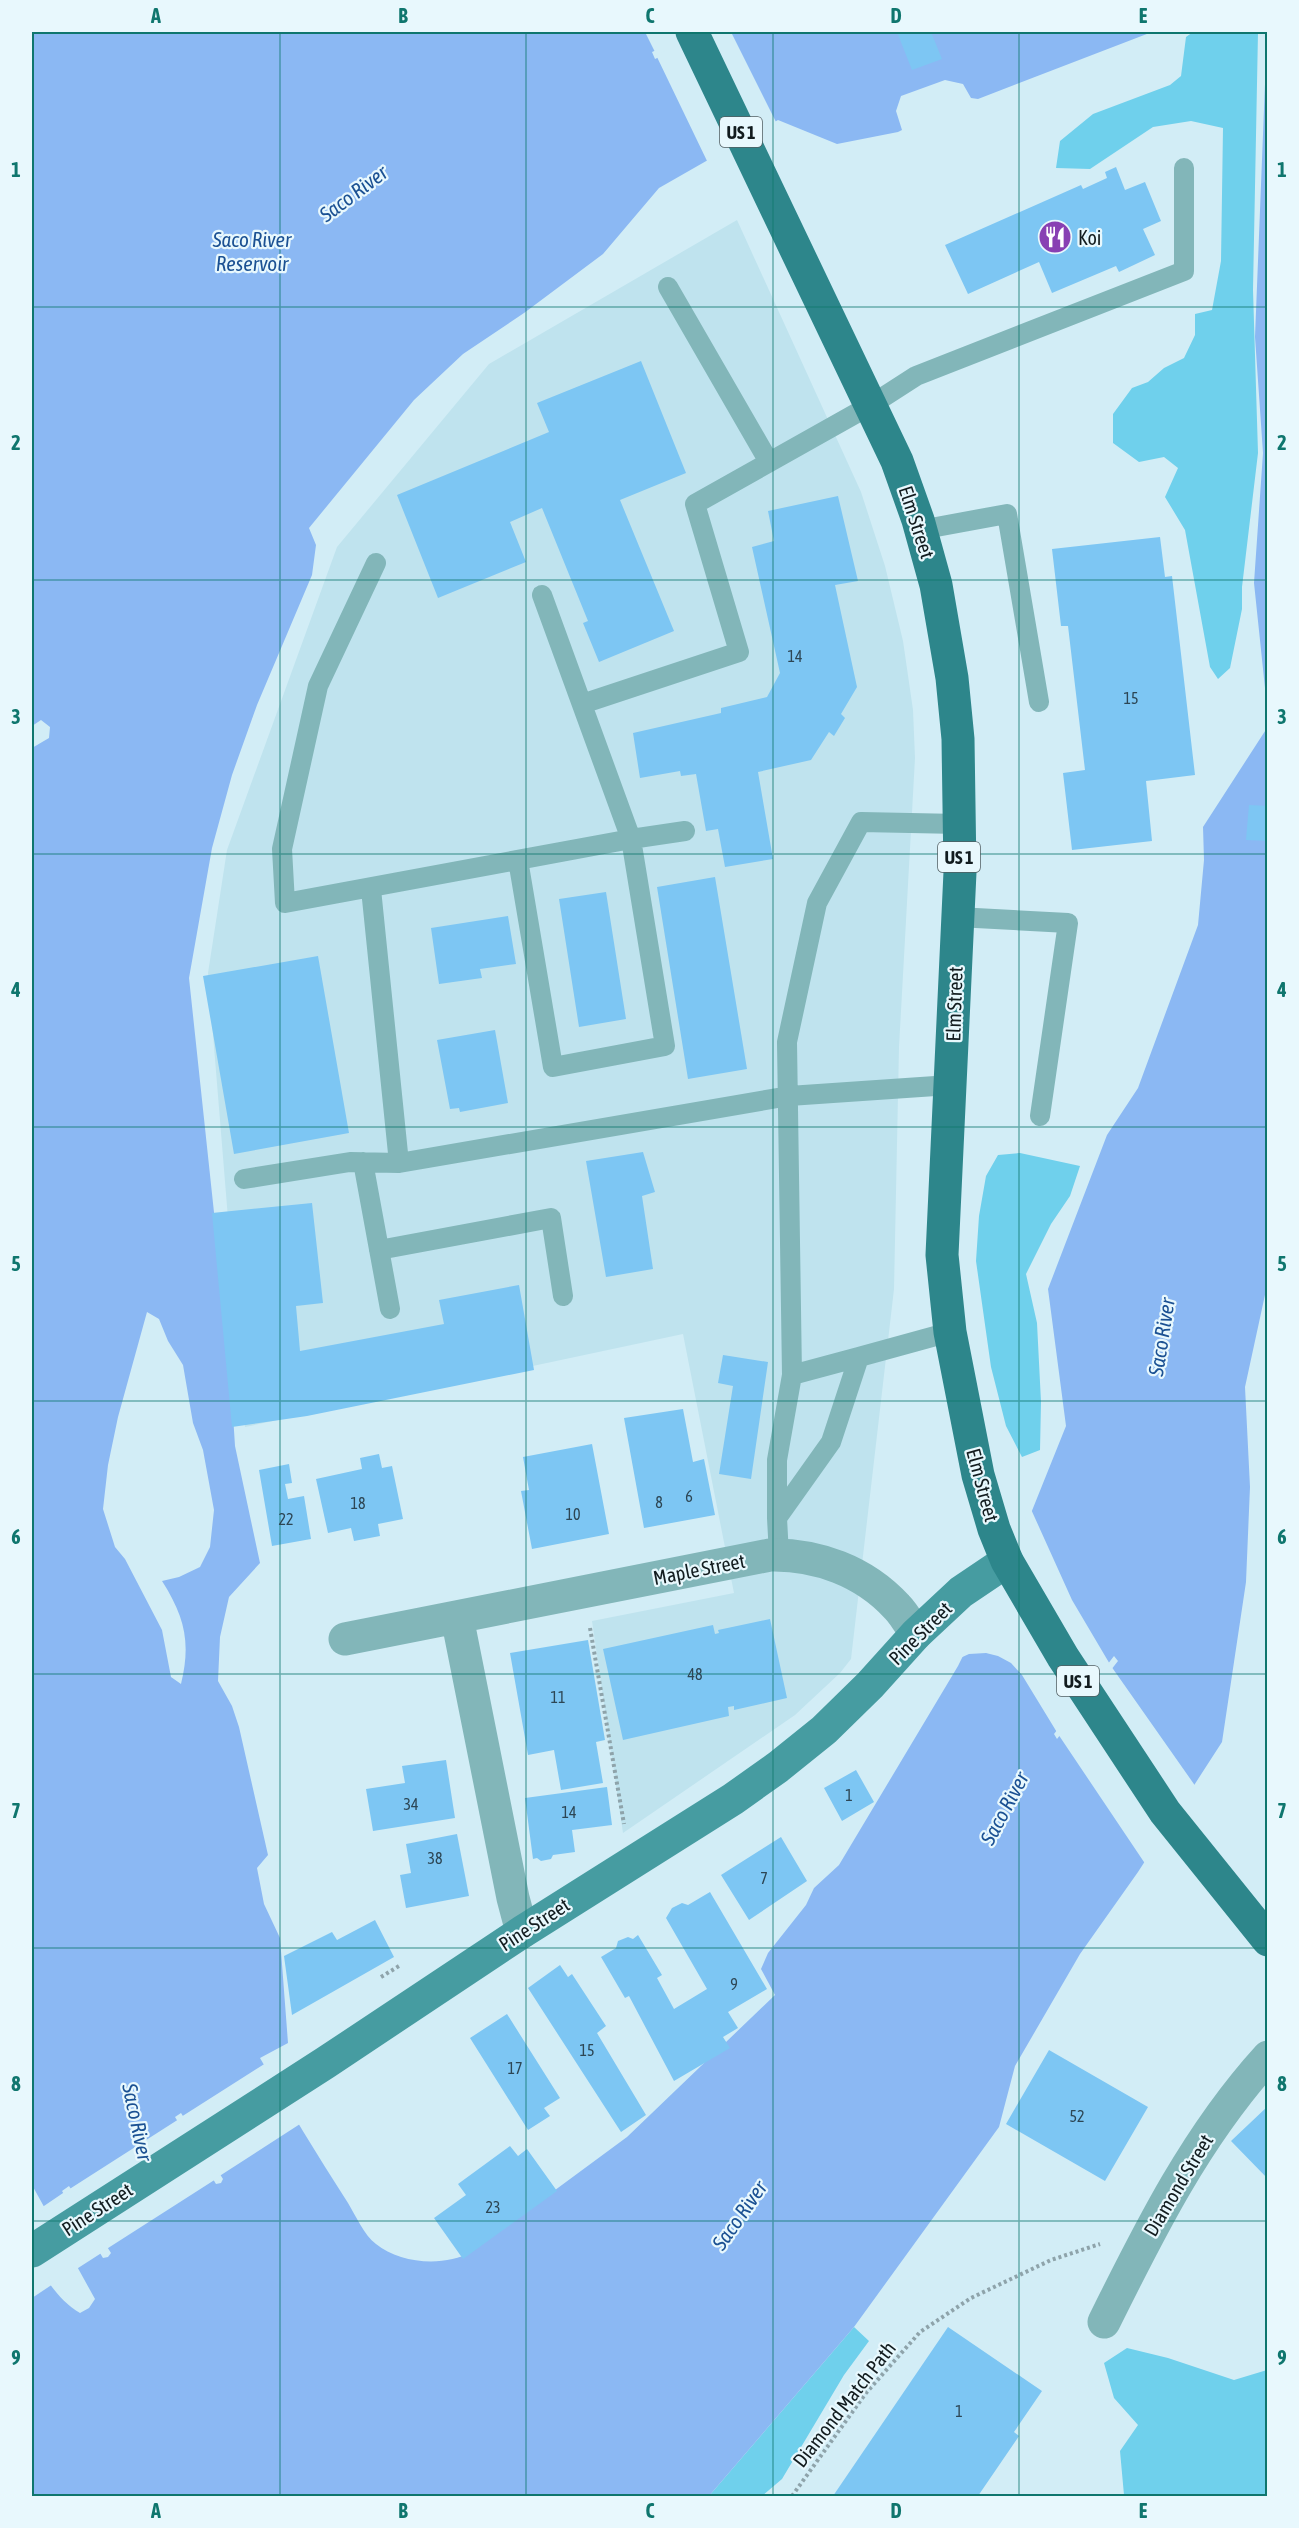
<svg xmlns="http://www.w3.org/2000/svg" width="1299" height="2528" font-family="'Asap Condensed',sans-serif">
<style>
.built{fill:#bfe3ee}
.green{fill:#6fd0ec}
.water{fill:#8bb8f3;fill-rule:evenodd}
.pier{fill:#d2edf6}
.building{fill:#7dc6f3}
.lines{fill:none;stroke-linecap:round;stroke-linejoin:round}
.path{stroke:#8ea3aa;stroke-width:4;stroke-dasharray:3 3;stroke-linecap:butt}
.lane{stroke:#82b6b9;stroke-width:20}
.street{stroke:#82b6b9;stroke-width:33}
.secondary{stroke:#469ca1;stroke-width:33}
.primary{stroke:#2d868b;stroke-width:33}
.grid{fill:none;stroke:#0f766e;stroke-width:1.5;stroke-opacity:0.55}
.labels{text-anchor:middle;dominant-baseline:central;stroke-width:4.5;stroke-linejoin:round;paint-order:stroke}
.number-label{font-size:16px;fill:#2d4654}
.shield{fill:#e8f8fd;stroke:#525e62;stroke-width:1.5}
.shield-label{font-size:18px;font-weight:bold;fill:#121c1f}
.poi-label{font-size:20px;fill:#121c1f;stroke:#e8f8fd;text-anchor:start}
.street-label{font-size:20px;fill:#121c1f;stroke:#e8f8fd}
.water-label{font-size:21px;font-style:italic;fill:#1b5193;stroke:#e8f8fd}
.neatline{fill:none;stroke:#0f766e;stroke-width:2}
.grid-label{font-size:20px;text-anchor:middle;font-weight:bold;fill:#0f766e}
</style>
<rect width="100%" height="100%" fill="#d2edf6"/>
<!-- built -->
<path class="built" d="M737,220L861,492L885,566L903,641L913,710L915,758L899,1047L894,1289L851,1659L840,1673L795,1715L623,1833L592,1621L734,1593L683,1334L245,1427L208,973L227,850L337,547L489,364Z"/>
<!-- green -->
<path class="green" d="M1193,32H1258L1253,290L1258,453L1242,587V609L1230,668L1218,679L1210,667L1185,530L1165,497L1178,468L1164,457L1139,462L1113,443V414L1132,388L1148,382L1164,368L1184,358L1195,335V314L1212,310L1221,261L1223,128L1191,121L1153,127L1090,169L1056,168L1060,141L1093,114L1170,85L1181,76L1186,37Z
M1020,1153L1080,1166L1070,1196L1051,1224L1026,1274L1037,1323L1041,1402L1040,1450L1022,1457L1006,1426L991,1367L976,1261L979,1216L986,1176L998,1155Z
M854,2327L869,2341L844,2375L782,2479L762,2496H709Z
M1127,2348L1168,2358L1234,2380L1267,2370V2496H1121L1124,2495L1120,2451L1138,2425L1114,2398L1104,2363Z"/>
<!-- water -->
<path class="water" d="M32,32H697L652,52L655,59L712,32H1152L978,99L971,98L963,84L945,80L901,96L896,111L902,130L898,132L837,144L778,120L659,188L603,254L524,313L463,354L414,400L309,528L316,545L312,575L257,705L232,775L212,848L189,978L229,1353L235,1446L260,1563L229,1597L220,1637L218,1681L232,1706L239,1727L268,1855L257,1868L264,1904L280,1938L288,2043L260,2058C288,2107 317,2155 348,2203C356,2216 364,2235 376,2244C400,2264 445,2267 471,2252L627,2137L775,1995L761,1969L768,1953L806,1905L814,1888L839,1865L958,1666L1019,1543L1066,1426L1048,1289L1107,1135L1138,1088L1198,925L1204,860L1203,827L1267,728L1268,1281L1245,1387L1250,1487L1246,1582L1222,1742L1138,1872L1080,1954L1015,2066L999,2127L854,2327L709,2496H32V2255C45,2278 57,2299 80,2313L89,2308L95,2299L32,2185V748L49,738L50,727L41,720L32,726ZM147,1312L159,1319L168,1341L183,1365L193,1423L203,1450L214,1510L210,1547L200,1567L179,1577L162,1581C185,1617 191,1643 181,1684L171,1677L162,1630L125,1559L115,1547L103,1509L108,1465L118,1417ZM1114,1656L1118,1661L1057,1739L1054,1734ZM181,2113L223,2179L221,2183L216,2184L175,2117ZM69,2186L111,2253L108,2257L103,2258L62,2191Z
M1267,33L1268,707H1267L1254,583L1263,453L1255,337Z"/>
<!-- pier -->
<path class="pier" d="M645,32H700L656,54Z
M705,32H731L777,124L708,163L656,55Z
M1030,1507L1072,1600L1111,1666L1058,1734L1022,1675L1011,1663L998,1656L986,1653L969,1654L958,1659L1016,1541Z
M1111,1666L1196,1787L1146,1865L1058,1734Z
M266,2063L300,2124L218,2177L181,2117Z
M179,2119L216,2179L105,2250L68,2190Z
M66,2191L103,2252L75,2270L41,2208Z
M32,2252L53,2284L32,2298Z"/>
<!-- building -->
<path class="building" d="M897,32H931L942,59L912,70Z
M1116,167L1125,190L1145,182L1161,221L1143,229L1155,255L1119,272L1116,266L1052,293L1039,262L968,294L945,245L1081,185L1083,189L1107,178L1105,172Z
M641,361L686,473L620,500L674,631L599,662L583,623L588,621L542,508L510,522L526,562L438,598L397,495L549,432L537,403Z
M838,496L858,581L835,585L857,687L841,714L845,718L834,736L829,732L811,760L758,772L773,859L725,867L718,829L706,831L696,774L681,776L680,771L640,778L633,733L721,713V708L767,697L780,673L752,547L774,541L768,511Z
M1160,537L1165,577L1172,576L1195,775L1146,781L1152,841L1072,850L1063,773L1085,770L1068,626H1061L1052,549Z
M1249,805L1268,806V841L1246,840Z
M715,877L747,1069L688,1079L657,887Z
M606,892L626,1019L579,1027L559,899Z
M508,916L516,964L480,969L482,978L439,984L431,928Z
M318,956L349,1133L234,1154L203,976Z
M495,1030L508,1103L460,1112L459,1108L450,1109L437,1040Z
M643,1152L655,1192L642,1196L653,1269L606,1277L586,1161Z
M312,1203L323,1303L296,1306L300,1351L444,1324L439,1300L519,1285L534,1370L307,1416L232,1427L212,1213Z
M723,1355L768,1362L751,1479L719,1474L733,1386L718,1383Z
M683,1409L693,1462L704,1459L715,1515L644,1528L624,1418Z
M592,1444L609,1534L532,1549L521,1491L529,1490L523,1457Z
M379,1454L382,1468L392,1466L403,1519L378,1524L380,1536L354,1541L351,1528L328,1533L316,1479L362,1469L360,1458Z
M289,1464L292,1483L285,1484L288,1499L304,1496L311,1539L272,1546L259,1470Z
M770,1619L787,1698L734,1710V1706L728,1707L729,1716L623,1740L603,1649L713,1625L715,1634L719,1633L718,1630Z
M588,1640L605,1740L596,1742L603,1783L561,1790L554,1750L528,1755L510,1653Z
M446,1760L455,1818L373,1831L366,1789L405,1783L402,1766Z
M856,1770L874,1802L842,1821L824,1788Z
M607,1787L612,1825L572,1830L575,1852L553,1855L551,1859L541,1861L537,1858L533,1859L525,1798Z
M457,1834L469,1896L406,1908L400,1875L411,1873L406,1844Z
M781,1837L807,1881L749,1920L721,1875Z
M710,1892L767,1989L728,2012L738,2028L723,2037L730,2048L674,2081L629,1996L625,1998L601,1957L616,1948L618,1941L628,1937L633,1939L638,1935L662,1975L657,1978L674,2009L707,1989L666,1918L672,1908L682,1903L688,1905Z
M375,1920L394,1957L292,2015L284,1956L332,1932L337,1940Z
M560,1965L568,1977L572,1974L606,2026L597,2033L646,2115L621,2132L528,1988Z
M507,2014L560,2098L544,2108L550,2116L528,2130L470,2038Z
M1049,2050L1148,2107L1105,2181L1006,2124Z
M1268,2106V2179L1231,2141Z
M510,2146L518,2156L527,2149L557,2191L463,2259L434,2218L466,2195L458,2184Z
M948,2327L1042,2391L1014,2432L1019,2436L978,2496H833Z"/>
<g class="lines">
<!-- path -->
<path class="path" d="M590,1628L624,1824
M381,1977L399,1966
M792,2496L866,2393L920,2332L971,2298L1051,2260L1100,2244"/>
<!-- lane -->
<path class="lane" d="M668,287L769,462
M920,530L1007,514L1039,702
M376,563L318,686L282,849L285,903L631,839L685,831
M582,704L739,652L695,504L871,405L916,376L1184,271V168
M518,860L553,1067L665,1046L631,839L542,595
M371,889L399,1163
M957,917L1068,923L1040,1116
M363,1162L390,1309
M244,1179L350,1162L399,1163L789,1096L950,1085
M379,1250L551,1218L563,1296
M792,1375L787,1042L817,903L861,822L959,824
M777,1518V1460L792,1375L859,1357
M779,1555L777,1518L831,1442L859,1357L950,1332"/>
<!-- street -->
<path class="street" d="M457,1617L513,1898L522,1932
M345,1639L770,1555C817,1554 864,1571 897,1607C904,1614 910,1625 916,1634
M1104,2322C1150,2229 1197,2135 1268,2057"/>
<!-- secondary -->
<path class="secondary" d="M32,2251L325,2063L522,1932L733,1799L778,1767L824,1730L870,1685L916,1634L961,1592L1007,1561"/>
<!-- primary -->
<path class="primary" d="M692,32L897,461L918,520L936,585L952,678L958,739L960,872L942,1255L950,1332L978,1475L994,1529L1007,1561L1063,1657L1165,1812L1268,1940"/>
</g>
<!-- grid -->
<path class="grid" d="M280,32V2496M526,32V2496M773,32V2496M1019,32V2496M32,307H1268M32,580H1268M32,854H1268M32,1127H1268M32,1401H1268M32,1674H1268M32,1948H1268M32,2221H1268"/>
<!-- icons -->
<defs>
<g id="restaurant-disc" transform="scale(1.725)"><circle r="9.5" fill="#8840b3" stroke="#e8f8fd"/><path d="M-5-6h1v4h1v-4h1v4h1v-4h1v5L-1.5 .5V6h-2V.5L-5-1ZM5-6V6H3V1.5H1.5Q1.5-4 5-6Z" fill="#fff"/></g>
</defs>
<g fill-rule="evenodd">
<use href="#restaurant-disc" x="1055" y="237"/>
</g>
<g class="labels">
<!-- number labels -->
<g class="number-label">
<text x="795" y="656">14</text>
<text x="1131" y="698">15</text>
<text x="689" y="1496">6</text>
<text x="659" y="1502">8</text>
<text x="358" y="1503">18</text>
<text x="573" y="1514">10</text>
<text x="286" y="1519">22</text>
<text x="695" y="1674">48</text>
<text x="558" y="1697">11</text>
<text x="849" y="1795">1</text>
<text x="411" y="1804">34</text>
<text x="569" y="1812">14</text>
<text x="435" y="1858">38</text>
<text x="764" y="1878">7</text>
<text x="734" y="1984">9</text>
<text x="587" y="2050">15</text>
<text x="515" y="2068">17</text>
<text x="1077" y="2116">52</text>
<text x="493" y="2207">23</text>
<text x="959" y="2411">1</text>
</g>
<!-- shield labels -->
<g class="shield">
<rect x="720" y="117" width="42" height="30" rx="4.5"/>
<rect x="938" y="842" width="42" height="30" rx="4.5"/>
<rect x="1057" y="1666" width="42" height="30" rx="4.5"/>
</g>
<g class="shield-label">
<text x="741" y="132">US 1</text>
<text x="959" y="857">US 1</text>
<text x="1078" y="1681">US 1</text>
</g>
<!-- poi labels -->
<g class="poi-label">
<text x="1078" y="237">Koi</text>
</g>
<!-- street labels -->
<g class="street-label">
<text transform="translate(917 522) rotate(72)">Elm Street</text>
<text transform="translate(954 1004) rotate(-88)">Elm Street</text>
<text transform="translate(983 1485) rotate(75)">Elm Street</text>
<text transform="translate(699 1569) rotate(-11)">Maple Street</text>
<text transform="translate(920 1633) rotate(-45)">Pine Street</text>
<text transform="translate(534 1924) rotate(-33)">Pine Street</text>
<text transform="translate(1178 2185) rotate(-59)">Diamond Street</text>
<text transform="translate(97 2209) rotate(-33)">Pine Street</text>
<text transform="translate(844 2404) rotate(-52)">Diamond Match Path</text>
</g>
<!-- water labels -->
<g class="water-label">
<text transform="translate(353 193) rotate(-37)">Saco River</text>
<text x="252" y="239">Saco River<tspan x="252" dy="24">Reservoir</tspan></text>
<text transform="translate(1161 1337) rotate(-81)">Saco River</text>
<text transform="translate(1004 1808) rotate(-62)">Saco River</text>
<text transform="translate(138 2122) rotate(78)">Saco River</text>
<text transform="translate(739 2215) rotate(-55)">Saco River</text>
</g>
</g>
<!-- border -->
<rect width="1299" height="2528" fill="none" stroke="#e8f8fd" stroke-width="66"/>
<rect x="33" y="33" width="1233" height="2462" class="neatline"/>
<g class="grid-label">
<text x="156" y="23">A</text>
<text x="403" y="23">B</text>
<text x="650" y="23">C</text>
<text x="896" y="23">D</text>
<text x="1143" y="23">E</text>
<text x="16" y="177">1</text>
<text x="1282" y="177">1</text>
<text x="16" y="450">2</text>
<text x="1282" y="450">2</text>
<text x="16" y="724">3</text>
<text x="1282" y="724">3</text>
<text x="16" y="997">4</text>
<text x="1282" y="997">4</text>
<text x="16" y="1271">5</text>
<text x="1282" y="1271">5</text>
<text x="16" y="1544">6</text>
<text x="1282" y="1544">6</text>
<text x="16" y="1818">7</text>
<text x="1282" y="1818">7</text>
<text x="16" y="2091">8</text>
<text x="1282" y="2091">8</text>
<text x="16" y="2365">9</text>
<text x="1282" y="2365">9</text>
<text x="156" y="2518">A</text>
<text x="403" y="2518">B</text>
<text x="650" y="2518">C</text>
<text x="896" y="2518">D</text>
<text x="1143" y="2518">E</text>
</g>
</svg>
